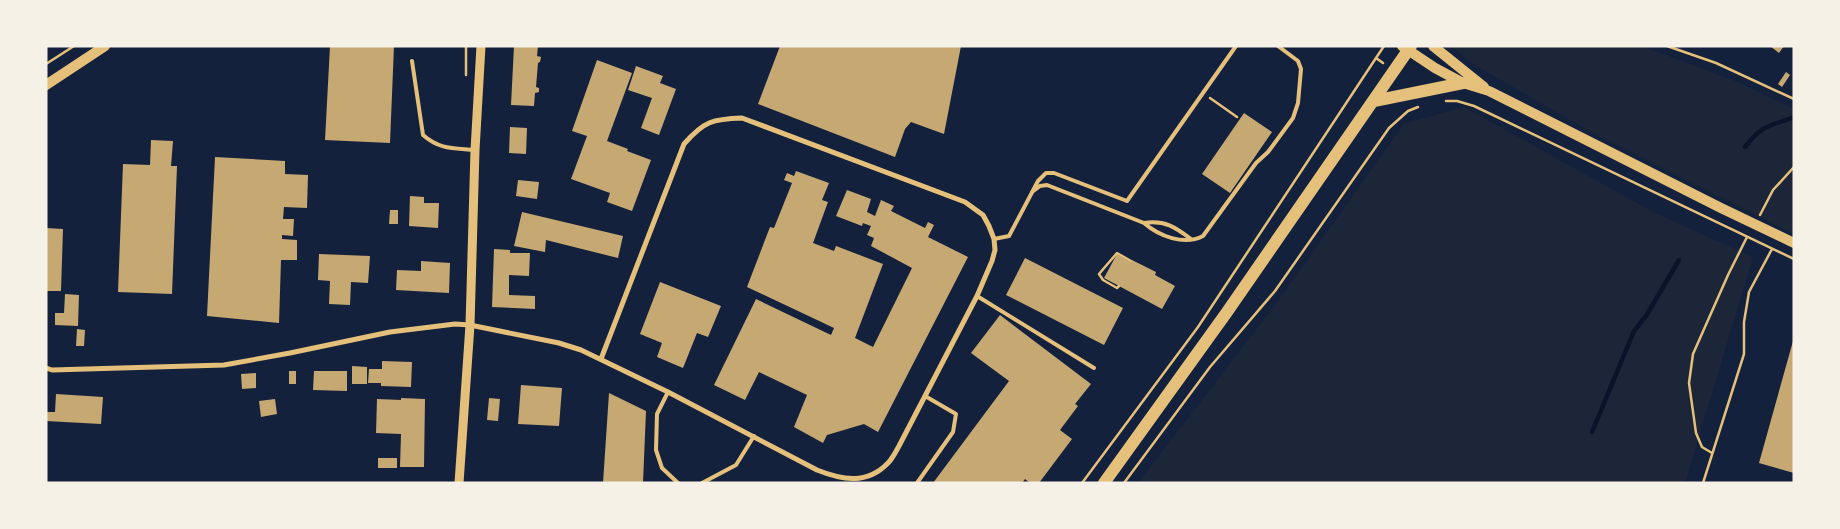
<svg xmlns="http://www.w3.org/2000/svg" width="1840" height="529" font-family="'PT Sans Narrow',sans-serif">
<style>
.green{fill:#1d2539}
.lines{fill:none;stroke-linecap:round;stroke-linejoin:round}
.stream{stroke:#0b132b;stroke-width:4.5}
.building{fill:#c6a872}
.path{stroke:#e5c07b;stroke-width:2.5}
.service{stroke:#e5c07b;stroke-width:4}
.minor{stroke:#e5c07b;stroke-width:5}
.tertiary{stroke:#e5c07b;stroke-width:9}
.secondary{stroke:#e5c07b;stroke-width:10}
.primary{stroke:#e5c07b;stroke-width:12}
</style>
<rect width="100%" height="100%" fill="#14213d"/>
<!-- green -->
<path class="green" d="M1455,46H1642L1738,82L1794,109V234L1591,132L1473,64L1453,48Z
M1464,107L1655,213L1753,257L1685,483H1138L1276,304L1404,124Z"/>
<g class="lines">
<!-- stream -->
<path class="stream" d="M1745,147C1763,124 1768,127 1794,117
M1592,432L1634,331L1646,316L1679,260"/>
</g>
<!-- building -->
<path class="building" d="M330,46H394L390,143L325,140Z
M514,46H538L537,56L541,57L540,62L538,63L536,87L539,88V92L535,93L534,106L511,105Z
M780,46H961L944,134L911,122L905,129L895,157L758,104Z
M1770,46H1784L1779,53Z
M597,60L632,73L607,141L628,149L627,151L651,160L632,211L607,202L610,193L571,179L587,136L572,131Z
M636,66L663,76L660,83L676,89L659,135L641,128L652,98L628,90Z
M1786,72L1790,75L1782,87L1778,84Z
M1244,113L1272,132L1230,193L1202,174Z
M510,127L527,128L526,154L509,153Z
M151,140L173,141L171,166H177L172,294L118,292L123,164L150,165Z
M215,157L285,161V174L308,175L307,208L284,207L283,219H294L293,236L282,235V239L297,240V260H281L279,323L207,316Z
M796,171L829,183L822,200L828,202L813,243L834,251L836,246L883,264L855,338L873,347L912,268L871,246L874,238L867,235L871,226L863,223L862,226L836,216L847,190L871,199L867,212L875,216L881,200L894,206L891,211L925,228L928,222L934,225L928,237L968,257L878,432L864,424L827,435L823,443L794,427L807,395L759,372L745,400L714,385L756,299L831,335L834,328L747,287L770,227L774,228L792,183L784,180L787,173L794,176Z
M518,180L539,182L537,199L516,196Z
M410,196L424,197V203H439L438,228L409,226Z
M390,210H398V224H389Z
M522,212L623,236L618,258L546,240L545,252L514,246Z
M46,228L63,229L61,291H46Z
M494,249L510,250V253H530L529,276L509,275V295L535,296V309L492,307Z
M319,254L370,256L368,283L351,282L350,305L329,304L330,281L318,280Z
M1117,254L1131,262L1132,260L1156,272L1155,275L1175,286L1162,309L1104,278Z
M1025,258L1123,308L1104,345L1006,295Z
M421,261L450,263L449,293L396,290L397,270L421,271Z
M660,282L721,306L708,337L697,333L683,368L657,357L662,343L640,334Z
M65,294L79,295L78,326L55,325V313H64Z
M1000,315L1091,384L1075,404L1078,406L1060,430L1072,439L1039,483H1030L1025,479L1022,483H933L1009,381L971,353Z
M77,329L85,330L84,346H76Z
M1793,341H1794V473L1759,463Z
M382,361L412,362L411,387L381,386V383H368L369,369H382Z
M352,366L367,367V384H352Z
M289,371H296V384H289Z
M314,371H347V391L313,390Z
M256,373V388L242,389L241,374Z
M521,385L562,388L559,426L518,424Z
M609,393L646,411L643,483H603Z
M56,394L103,397L101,424L46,421V412H55Z
M401,398L425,399L424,467H400L401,434L376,433L377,399L401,400Z
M489,398L500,399L498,421L487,420Z
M275,399L277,414L261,417L259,401Z
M378,458H397V468H378Z"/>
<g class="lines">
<!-- path -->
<path class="path" d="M1667,46L1716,63L1794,99
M1383,63L1376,58L1384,46
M46,64L74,46
M466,75V46
M1210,98L1237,117
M1446,101H1457L1474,106L1794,259
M1760,215L1773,190L1794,167
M1119,286L1117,288L1103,280L1099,274L1117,253L1131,261
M1712,453L1702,447L1696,433L1689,383L1693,354L1728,275L1747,237
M1082,483L1198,327L1376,58
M1124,483L1210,367L1275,291L1389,128L1408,111L1418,107
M1703,483L1744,354V322L1749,292L1772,249"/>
<!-- service -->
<path class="service" d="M412,61L423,135C440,150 454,148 475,150
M1032,192L1040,186L1047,185L1144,223C1159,236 1184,246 1203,236L1256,163L1268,152L1293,118L1298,103L1301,69L1298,61L1278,46
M1144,223C1165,220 1175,227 1191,239
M994,239L1009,236L1038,181L1046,173H1054L1127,201L1236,46
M977,296L1094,368
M668,392L657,414L656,450L662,468L678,483
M702,483L736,465L754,436
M917,483L953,432L956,414L925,396"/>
<!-- minor -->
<path class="minor" d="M46,368L52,370L224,365L290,353L390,332L455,324L470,325L559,343L581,350L668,392L817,470C842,480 867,485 888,463C893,458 896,451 899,446L977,296L992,261L995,250L994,239L989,226L983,215L965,202L742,118C713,119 704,121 684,144L601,359"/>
<!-- tertiary -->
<path class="tertiary" d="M459,483L470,325L475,150L481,46"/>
<!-- secondary -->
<path class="secondary" d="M1402,46L1435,68L1463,83L1489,91L1721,208L1794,243
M1433,46L1484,87
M46,85L105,46"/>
<!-- primary -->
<path class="primary" d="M1374,101L1463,83
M1104,483L1227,312L1411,46"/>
</g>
<!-- border -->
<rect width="1840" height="529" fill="none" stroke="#f6f1e7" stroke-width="95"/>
</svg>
